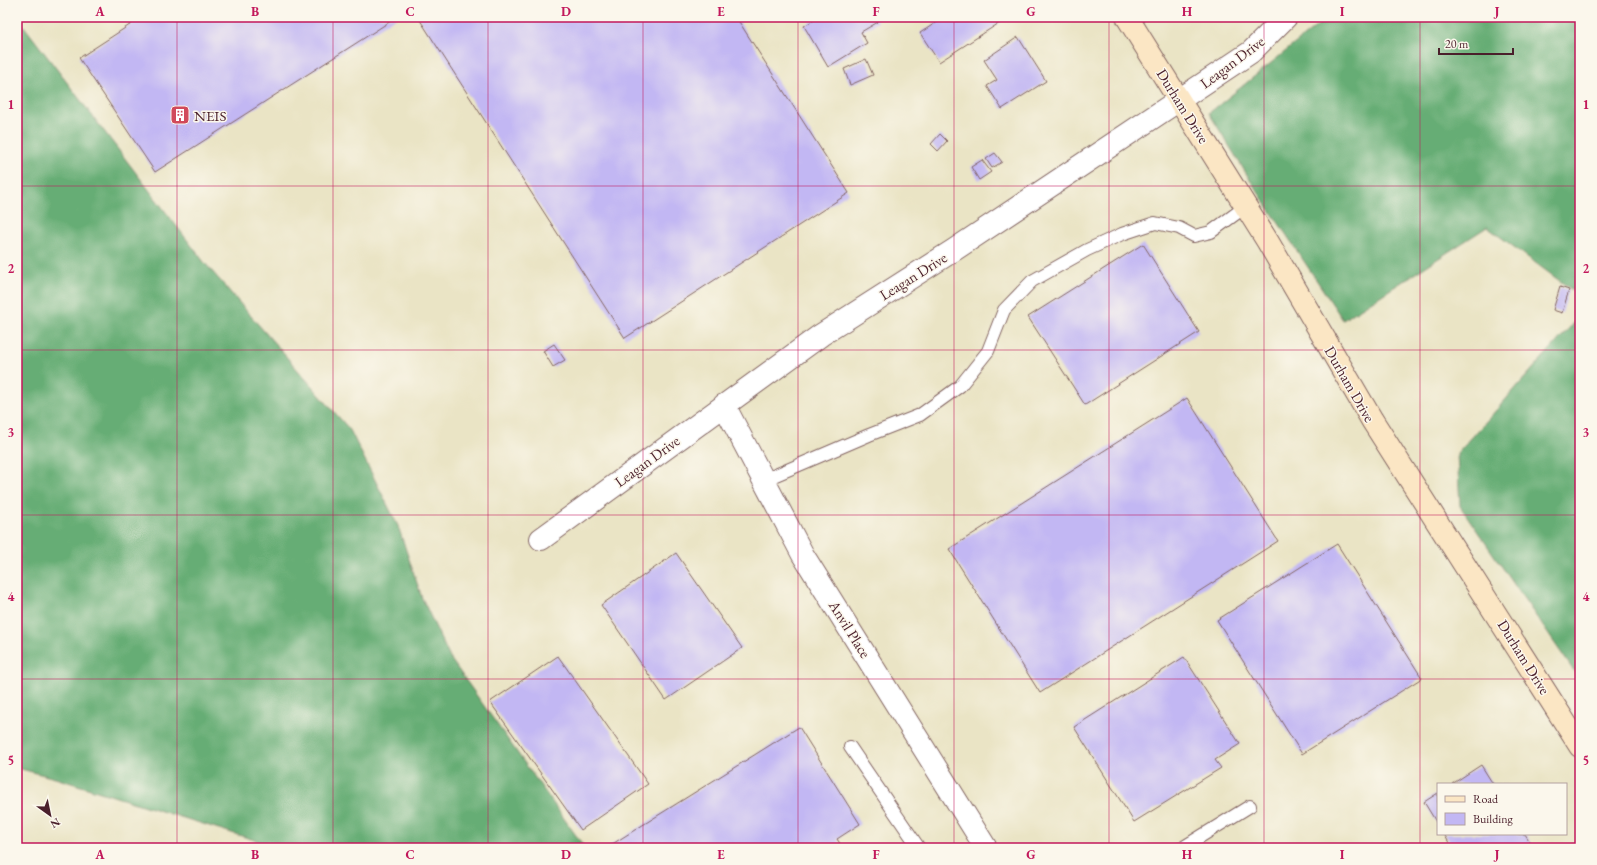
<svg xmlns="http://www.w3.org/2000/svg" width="1597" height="865" font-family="'EB Garamond',serif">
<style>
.forest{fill:#66ad74;stroke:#586650}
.building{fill:#c2b7f3}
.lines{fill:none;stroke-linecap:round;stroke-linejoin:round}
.lane-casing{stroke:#826461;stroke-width:14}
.street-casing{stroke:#826461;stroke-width:24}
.secondary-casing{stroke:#826461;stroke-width:24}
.lane{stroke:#fff;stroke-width:12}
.street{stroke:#fff;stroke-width:22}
.secondary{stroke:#fbe6c4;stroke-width:22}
.grid{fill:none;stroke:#c2185b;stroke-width:1;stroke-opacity:0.55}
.labels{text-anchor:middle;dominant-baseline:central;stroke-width:3;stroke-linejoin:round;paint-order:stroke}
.street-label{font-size:15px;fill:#4a1f2b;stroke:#fbf7ec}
.poi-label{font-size:15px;fill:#4a1f2b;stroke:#fbf7ec;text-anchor:start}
.neatline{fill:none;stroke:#c2185b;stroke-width:1.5}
.grid-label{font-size:13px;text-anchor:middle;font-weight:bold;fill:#c2185b}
</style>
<rect width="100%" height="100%" fill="#fbf7ec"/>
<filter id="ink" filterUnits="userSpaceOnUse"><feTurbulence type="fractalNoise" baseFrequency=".025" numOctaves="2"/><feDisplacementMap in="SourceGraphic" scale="8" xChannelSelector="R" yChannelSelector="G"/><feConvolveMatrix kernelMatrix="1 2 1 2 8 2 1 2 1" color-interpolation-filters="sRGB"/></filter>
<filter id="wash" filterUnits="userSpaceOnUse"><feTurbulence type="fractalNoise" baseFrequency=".012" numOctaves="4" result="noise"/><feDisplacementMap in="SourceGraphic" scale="16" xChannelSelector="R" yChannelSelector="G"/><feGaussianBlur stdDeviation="0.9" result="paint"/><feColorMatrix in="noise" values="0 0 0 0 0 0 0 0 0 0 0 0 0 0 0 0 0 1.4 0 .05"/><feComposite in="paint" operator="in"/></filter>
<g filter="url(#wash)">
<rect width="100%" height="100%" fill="#eae4c5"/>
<!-- forest -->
<path class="forest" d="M17,17L204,262L350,430L398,526L422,598L450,658L585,848H280L55,778L17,768Z
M1328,17H1580V296L1487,227L1343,320L1252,183L1209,113Z
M1580,316V680L1460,506L1457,454Z"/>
<g id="blocks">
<!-- building -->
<path class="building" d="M142,17H397L155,172L79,58Z
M418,17H736L849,193L625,338Z
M819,17H875L878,22L861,32L867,43L828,67L804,26Z
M938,17H1002L1004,20L939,62L920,33L940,20Z
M1018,37L1046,81L1002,109L987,86L997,80L984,60Z
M866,59L873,75L850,85L844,69Z
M940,134L947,141L938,151L931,144Z
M995,153L1002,162L992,168L986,159Z
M982,160L991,172L979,180L971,167Z
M1143,244L1199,332L1085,405L1028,317Z
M1560,287L1569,290L1562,313L1553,310Z
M554,344L565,360L553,367L543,351Z
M1187,398L1278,541L1040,693L949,549Z
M1337,544L1422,678L1302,754L1217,620Z
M676,553L742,648L666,700L601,605Z
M558,656L648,784L581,830L490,702Z
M1184,657L1240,744L1215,760L1221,768L1134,822L1074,727Z
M799,727L860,824L837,839L843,848H606Z
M1481,765L1493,784H1452Z
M1438,793V825L1424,802Z
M1444,834H1525L1534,848H1452Z"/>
</g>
</g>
<g filter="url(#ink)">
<use href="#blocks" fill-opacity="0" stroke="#826461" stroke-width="1"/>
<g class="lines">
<!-- lane casing -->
<g class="lane-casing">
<path id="lane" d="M764,480L869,435L920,415L960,386L988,351L1004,310L1032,281L1087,250L1122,234L1155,223L1179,228L1194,236L1211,232L1245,207
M850,747L919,848
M1182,848L1250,806"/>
</g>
<!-- street casing -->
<g class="street-casing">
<path id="street" d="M724,405L803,555L986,848
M541,539L821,335L954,250L1251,52L1286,17"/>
</g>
<!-- secondary casing -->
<g class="secondary-casing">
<path id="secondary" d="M1127,17L1268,242L1372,420L1580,746"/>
</g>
<!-- lane -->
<use href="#lane" class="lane"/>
<!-- street -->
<use href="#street" class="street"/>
<!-- secondary -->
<use href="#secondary" class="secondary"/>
</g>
</g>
<!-- grid -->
<path class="grid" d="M177,17V848M333,17V848M488,17V848M643,17V848M798,17V848M954,17V848M1109,17V848M1264,17V848M1420,17V848M17,186H1580M17,350H1580M17,515H1580M17,679H1580"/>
<!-- icons -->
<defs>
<g id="building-square" transform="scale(1)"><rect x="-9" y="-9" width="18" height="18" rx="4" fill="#d1495b" stroke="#fbf7ec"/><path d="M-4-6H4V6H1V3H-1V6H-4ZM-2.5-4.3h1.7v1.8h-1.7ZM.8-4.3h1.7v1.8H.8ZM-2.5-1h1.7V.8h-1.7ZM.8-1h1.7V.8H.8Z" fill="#fff"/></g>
</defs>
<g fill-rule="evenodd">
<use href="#building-square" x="180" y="115"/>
</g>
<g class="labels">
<!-- street labels -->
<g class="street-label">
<text transform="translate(1232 62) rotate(-37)">Leagan Drive</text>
<text transform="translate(1183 106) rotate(58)">Durham Drive</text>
<text transform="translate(913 276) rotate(-32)">Leagan Drive</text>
<text transform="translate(1350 384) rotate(60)">Durham Drive</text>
<text transform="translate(647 461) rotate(-36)">Leagan Drive</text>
<text transform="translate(850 629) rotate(58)">Anvil Place</text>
<text transform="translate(1524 657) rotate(58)">Durham Drive</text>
</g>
<!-- poi labels -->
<g class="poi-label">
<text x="194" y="115">NEIS</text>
</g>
</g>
<!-- margin -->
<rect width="1597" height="865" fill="none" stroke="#fbf7ec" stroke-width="44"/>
<!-- legend -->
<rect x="1437" y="783" width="130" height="52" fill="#fbf7ec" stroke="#b4a19f"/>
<rect x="1445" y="796" width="20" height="6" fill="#fbe6c4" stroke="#b4a19f"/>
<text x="1473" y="803" font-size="12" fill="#4a1f2b">Road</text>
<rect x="1445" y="813" width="20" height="12" fill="#c2b7f3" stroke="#b4a19f"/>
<text x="1473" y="823" font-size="12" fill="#4a1f2b">Building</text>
<!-- north arrow -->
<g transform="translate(50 815) rotate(147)" stroke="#fbf7ec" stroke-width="3" paint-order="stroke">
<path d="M0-3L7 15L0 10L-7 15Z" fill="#4a1f2b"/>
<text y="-6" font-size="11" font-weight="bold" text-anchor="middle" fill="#4a1f2b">N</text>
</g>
<!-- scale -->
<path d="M1439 48v6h74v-6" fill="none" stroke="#4a1f2b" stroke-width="2"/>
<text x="1445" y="48" font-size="12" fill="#4a1f2b" stroke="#fbf7ec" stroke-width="3" paint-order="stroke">20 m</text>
<rect x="22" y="22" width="1553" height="821" class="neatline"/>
<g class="grid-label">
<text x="100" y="16">A</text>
<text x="255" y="16">B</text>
<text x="410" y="16">C</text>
<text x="566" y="16">D</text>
<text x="721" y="16">E</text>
<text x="876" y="16">F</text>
<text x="1031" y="16">G</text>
<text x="1187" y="16">H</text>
<text x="1342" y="16">I</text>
<text x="1497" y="16">J</text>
<text x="11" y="109">1</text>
<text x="1586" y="109">1</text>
<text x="11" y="273">2</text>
<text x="1586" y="273">2</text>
<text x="11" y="437">3</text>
<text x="1586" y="437">3</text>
<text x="11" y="601">4</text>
<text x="1586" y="601">4</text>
<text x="11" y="765">5</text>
<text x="1586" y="765">5</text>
<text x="100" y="859">A</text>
<text x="255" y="859">B</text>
<text x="410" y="859">C</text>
<text x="566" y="859">D</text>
<text x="721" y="859">E</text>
<text x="876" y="859">F</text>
<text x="1031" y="859">G</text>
<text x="1187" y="859">H</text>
<text x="1342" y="859">I</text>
<text x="1497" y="859">J</text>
</g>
</svg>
